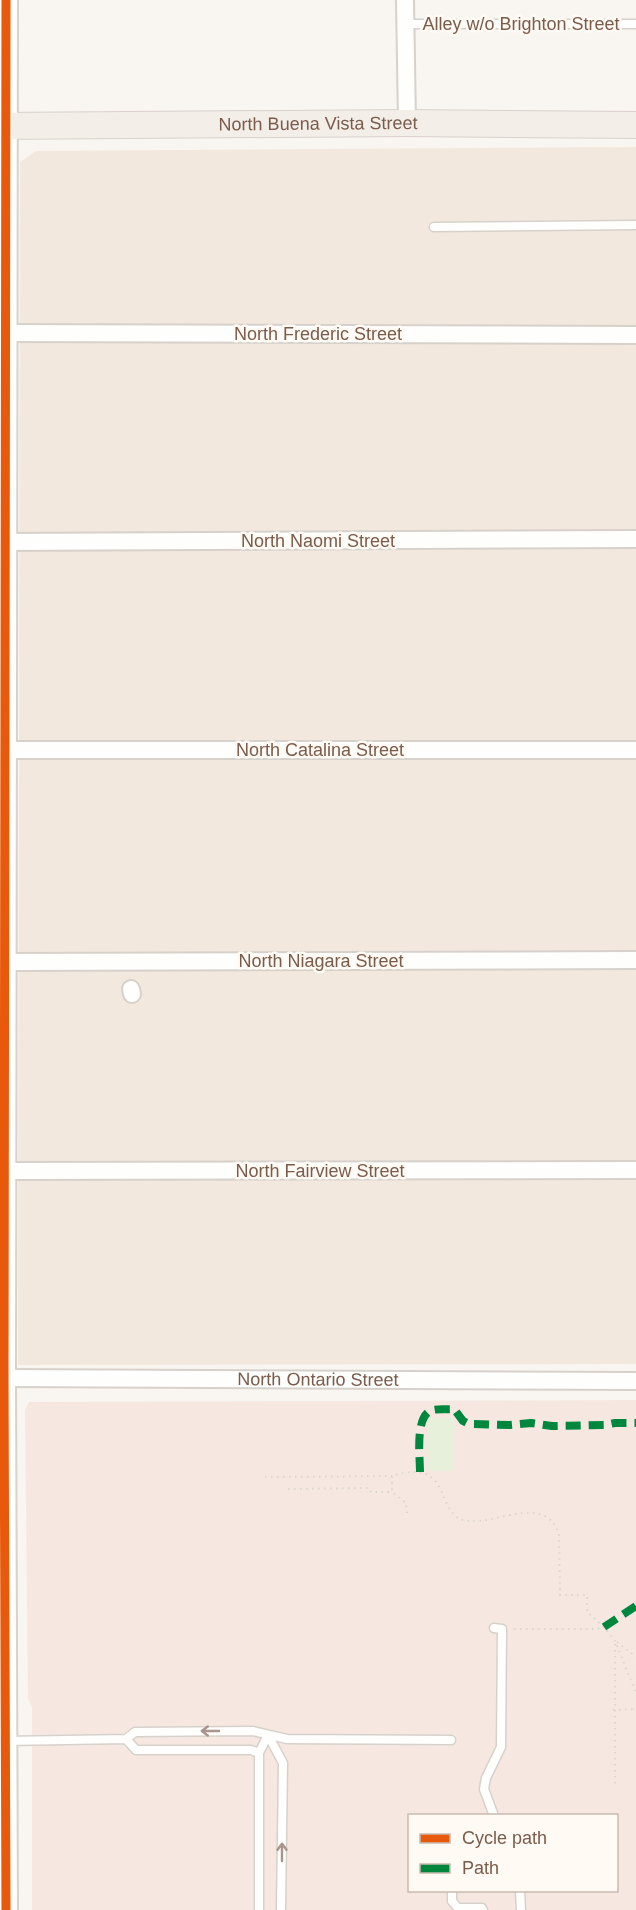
<svg xmlns="http://www.w3.org/2000/svg" width="636" height="1910" font-family="Arial,sans-serif">
<style>
.residential{fill:#f2e8de}
.commercial{fill:#f6e8e1;fill-rule:evenodd}
.green{fill:#e7f0db}
.lines{fill:none;stroke-linecap:round;stroke-linejoin:round}
.lane-casing{stroke:#d7d1cb;stroke-width:11}
.street-casing{stroke:#d7d1cb;stroke-width:20}
.secondary-casing{stroke:#d9d2cb;stroke-width:26}
.primary-casing{stroke:#dad1cc;stroke-width:28}
.path{stroke:#dcd5d0;stroke-width:2;stroke-dasharray:1.5 4.5;stroke-linecap:butt}
.lane{stroke:#fefefd;stroke-width:8}
.street{stroke:#fefefd;stroke-width:16}
.secondary{stroke:#fefefd;stroke-width:22}
.primary{stroke:#f3eee8;stroke-width:26}
.quiet{stroke:#00873e;stroke-width:8;stroke-dasharray:15 8;stroke-linecap:butt}
.cycleway-casing{stroke:#fffaf3;stroke-width:13}
.cycleway{stroke:#e8590c;stroke-width:9}
.oneway{stroke:#a8958b}
.labels{text-anchor:middle;dominant-baseline:central;stroke-width:5;stroke-linejoin:round;paint-order:stroke}
.street-label{font-size:18px;fill:#7a5c4d;stroke:#fffaf3}
</style>
<rect width="100%" height="100%" fill="#f9f5f0"/>
<!-- residential -->
<path class="residential" d="M636,147V1364L18,1365L20,162L36,151Z"/>
<!-- commercial -->
<path class="commercial" d="M636,1400V1910H32V1707L28,1698L25,1410L29,1402ZM410,1816H616V1890H410Z"/>
<!-- green -->
<path class="green" d="M427,1418H453V1471L427,1470Z"/>
<g class="lines">
<!-- lane casing -->
<g class="lane-casing">
<path id="lane" d="M406,24H636
M434,227L636,225
M268,1735L283,1763L281,1910
M126,1739L136,1750H251L259,1753
M5,1741L126,1739L135,1732L253,1731L287,1739L451,1740
M494,1816L484,1789L486,1778L501,1747L502,1629L494,1628
M452,1890V1901L458,1908H482L483,1910
M520,1890L521,1910
M259,1910V1753L268,1735"/>
</g>
<!-- street casing -->
<g class="street-casing">
<g id="street">
<path d="M405,0L407,123"/>
<path d="M0,333L636,335"/>
<path d="M0,542L636,539"/>
<path d="M5,750H636"/>
<path d="M5,962L636,960"/>
<path d="M131,989L132,994"/>
<path d="M5,1171L636,1170"/>
<path id="s1" d="M4,1378L636,1381"/>
</g>
</g>
<!-- secondary casing -->
<g class="secondary-casing">
<path id="secondary" d="M6,1910L4,1378L6,0"/>
</g>
<!-- primary casing -->
<g class="primary-casing">
<g id="primary">
<path id="s2" d="M0,126L407,123L636,125"/>
</g>
</g>
<!-- path -->
<path class="path" d="M265,1477L392,1476
M288,1489L369,1488L371,1492H392
M407,1513L406,1503L392,1492V1476C456,1456 432,1517 468,1521C495,1525 545,1493 559,1534L560,1595H587V1612L604,1627L615,1641L636,1693
M514,1629H597L604,1627
M617,1642L636,1657
M615,1644V1786
M613,1710L636,1709"/>
<!-- lane -->
<use href="#lane" class="lane"/>
<!-- street -->
<use href="#street" class="street"/>
<!-- secondary -->
<use href="#secondary" class="secondary"/>
<!-- primary -->
<use href="#primary" class="primary"/>
<!-- quiet -->
<path class="quiet" d="M420,1472C420,1457 415,1419 430,1411C436,1408 447,1410 454,1409L463,1421L469,1424L510,1425L531,1423L552,1426L605,1425L615,1423H636
M604,1627L636,1606"/>
<!-- cycleway casing -->
<g class="cycleway-casing">
<path id="cycleway" d="M6,1910L4,1378L6,0"/>
</g>
<!-- cycleway -->
<use href="#cycleway" class="cycleway"/>
</g>
<!-- one-way arrows -->
<defs><path id="oneway-shaft" d="M-6 0H5M1.5-3L5.5 0L1.5 3" fill="none" stroke-width="1.6" stroke-linecap="round" stroke-linejoin="round" transform="scale(1.5)"/></defs>
<g class="oneway">
<use href="#oneway-shaft" transform="translate(210 1731) rotate(180)"/>
<use href="#oneway-shaft" transform="translate(282 1852) rotate(-90)"/>
</g>
<g class="labels">
<!-- street labels -->
<g class="street-label">
<text x="521" y="24">Alley w/o Brighton Street</text>
<text stroke="none"><textPath href="#s2" startOffset="318">North Buena Vista Street</textPath></text>
<text x="318" y="334">North Frederic Street</text>
<text x="318" y="541">North Naomi Street</text>
<text x="320" y="750">North Catalina Street</text>
<text x="321" y="961">North Niagara Street</text>
<text x="320" y="1171">North Fairview Street</text>
<text stroke="none"><textPath href="#s1" startOffset="314">North Ontario Street</textPath></text>
</g>
</g>
<!-- legend -->
<rect x="408" y="1814" width="210" height="78" fill="#fffaf3" stroke="#cabbb1" stroke-width="1.5"/>
<rect x="420" y="1834" width="30" height="9" fill="#e8590c" stroke="#cabbb1" stroke-width="1.5"/>
<text x="462" y="1844" font-size="18" fill="#7a5c4d">Cycle path</text>
<rect x="420" y="1864" width="30" height="9" fill="#00873e" stroke="#cabbb1" stroke-width="1.5"/>
<text x="462" y="1874" font-size="18" fill="#7a5c4d">Path</text>
</svg>
